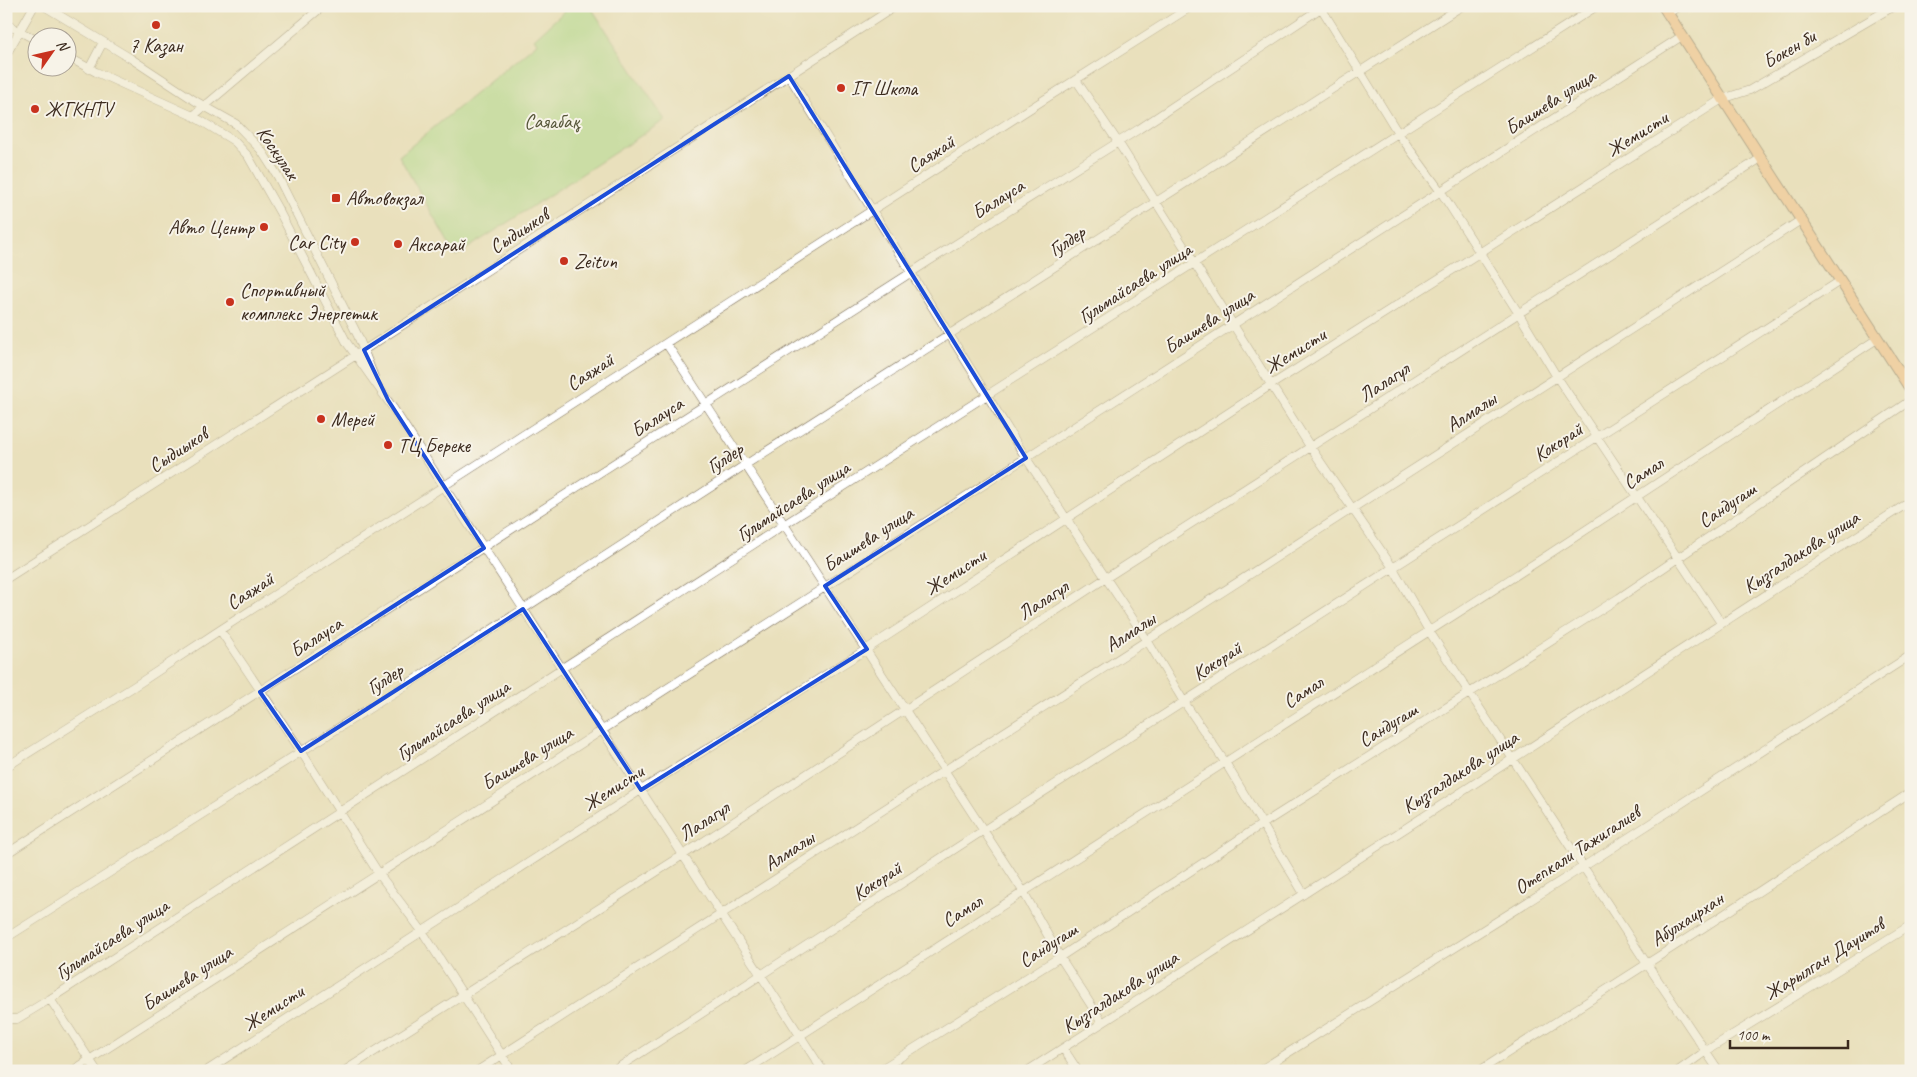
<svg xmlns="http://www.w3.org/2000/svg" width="1917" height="1077" font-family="Caveat,sans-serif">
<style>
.garden{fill:#a6da8a;stroke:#708254}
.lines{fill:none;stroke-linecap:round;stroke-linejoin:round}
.minor-casing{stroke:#786a55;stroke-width:9}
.major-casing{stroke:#786a55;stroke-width:12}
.minor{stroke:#fff;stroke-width:8}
.major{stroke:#f6be87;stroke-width:10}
.marked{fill:none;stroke:#1d4ed8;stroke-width:4;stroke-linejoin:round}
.poi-dot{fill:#c8321e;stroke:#f7f3e8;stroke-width:2}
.labels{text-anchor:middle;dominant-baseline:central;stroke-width:4;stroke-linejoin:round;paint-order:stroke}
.poi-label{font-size:20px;fill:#3b2a1e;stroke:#f7f3e8;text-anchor:start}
.street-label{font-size:20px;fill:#3b2a1e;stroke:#f7f3e8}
.park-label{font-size:20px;fill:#565639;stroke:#f7f3e8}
</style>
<rect width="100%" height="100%" fill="#f7f3e8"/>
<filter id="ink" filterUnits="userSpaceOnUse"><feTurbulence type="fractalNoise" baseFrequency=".02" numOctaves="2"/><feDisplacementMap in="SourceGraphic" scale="10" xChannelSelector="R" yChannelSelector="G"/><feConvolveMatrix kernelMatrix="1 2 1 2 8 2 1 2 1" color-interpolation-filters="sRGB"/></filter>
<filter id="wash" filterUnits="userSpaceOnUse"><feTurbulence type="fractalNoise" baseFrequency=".0096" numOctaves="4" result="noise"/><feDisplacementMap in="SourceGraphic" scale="20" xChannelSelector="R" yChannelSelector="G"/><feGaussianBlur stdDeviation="1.12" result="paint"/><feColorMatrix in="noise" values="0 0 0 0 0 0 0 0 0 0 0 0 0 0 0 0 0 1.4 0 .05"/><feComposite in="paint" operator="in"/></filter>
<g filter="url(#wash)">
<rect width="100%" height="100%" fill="#e9e0bc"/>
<!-- garden -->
<path class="garden" d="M570,6H590L665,120L456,256L399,156L537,43L534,39Z"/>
</g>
<g filter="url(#ink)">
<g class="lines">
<!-- minor casing -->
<g class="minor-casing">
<path id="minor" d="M44,6L130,58L197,102L236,124L261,150L277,175L358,336L374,377
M1320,6L1398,133L1441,192L1519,314L1557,377L1721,623
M1667,14L1679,6
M6,24L38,41
M6,55L34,6
M68,57L96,72L193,116L234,141L248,156L279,211L347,343L393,408L823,1071
M89,69L103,42
M789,76L1026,458L1147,640L1184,702L1225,762L1304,894
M1076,80L1118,142L1311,448L1393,568L1429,631L1647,964L1719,1071
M193,116L323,6
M666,343L1023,891L1060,957L1102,1022
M6,579L364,350L896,6
M220,630L301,751L379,874L422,931L512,1071
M6,767L141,682L220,630L1042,101L1192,6
M6,854L929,261L1139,129L1324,6
M6,938L397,691L745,465L1462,6
M50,999L97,1071
M6,1019H17L50,999L785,524L1597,6
M1063,1048L1078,1071
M72,1071L1682,36
M206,1071L641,790L867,649L1271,385L1722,99L1750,90L1894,6
M344,1071L683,855L1106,578L1761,158
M477,1071L1801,220
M613,1071L984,830L1840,281
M745,1071L1543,558L1877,339
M878,1071L1060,957L1250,832L1619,598L1911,400
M1027,1071L1304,894L1911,501
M1259,1071L1583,867L1911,655
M1479,1071L1703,928L1911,792
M1678,1071L1706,1051L1911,925"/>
</g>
<!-- major casing -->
<g class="major-casing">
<path id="major" d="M1663,6L1911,390"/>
</g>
<!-- minor -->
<use href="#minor" class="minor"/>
<!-- major -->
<use href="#major" class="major"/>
</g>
</g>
<!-- marked area -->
<path d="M0 0H1917V1077H0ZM789,76L1026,458L825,586L867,649L641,790L523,609L301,751L260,692L484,548L388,400L364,350Z" fill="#e9e0bc" fill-opacity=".55" fill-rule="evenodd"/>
<path class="marked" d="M789,76L1026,458L825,586L867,649L641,790L523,609L301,751L260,692L484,548L388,400L364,350Z"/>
<!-- markers -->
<g class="poi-dot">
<circle cx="156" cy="25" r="5"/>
<circle cx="841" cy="88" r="5"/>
<circle cx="35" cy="109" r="5"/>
<rect x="331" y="193" width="10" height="10" rx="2.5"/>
<circle cx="264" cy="227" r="5"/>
<circle cx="355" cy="242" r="5"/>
<circle cx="398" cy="244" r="5"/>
<circle cx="564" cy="261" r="5"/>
<circle cx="230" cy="302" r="5"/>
<circle cx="321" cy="419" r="5"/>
<circle cx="388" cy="445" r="5"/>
</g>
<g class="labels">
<!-- poi labels -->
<g class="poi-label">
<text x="156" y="45" text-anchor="middle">7 Казан</text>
<text x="851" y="88">IT Школа</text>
<text x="45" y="109">ЖГКНТУ</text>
<text x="346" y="198">Автовокзал</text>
<text x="254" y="227" text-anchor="end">Авто Центр</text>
<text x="345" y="242" text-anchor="end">Car City</text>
<text x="408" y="244">Аксарай</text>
<text x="574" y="261">Zeitun</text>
<text x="240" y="290">Спортивный<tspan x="240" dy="23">комплекс Энергетик</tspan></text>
<text x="331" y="419">Мерей</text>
<text x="398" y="445">ТЦ Береке</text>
</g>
<!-- street labels -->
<g class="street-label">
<text transform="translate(1789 49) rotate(-30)">Бокен би</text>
<text transform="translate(1550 102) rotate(-33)">Баишева улица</text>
<text transform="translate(1637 134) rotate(-32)">Жемисти</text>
<text transform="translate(278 153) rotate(56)">Коскулак</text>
<text transform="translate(931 154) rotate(-33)">Саяжай</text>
<text transform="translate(998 199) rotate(-32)">Балауса</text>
<text transform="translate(519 231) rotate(-33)">Сыдиыков</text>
<text transform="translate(1067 241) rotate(-33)">Гулдер</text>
<text transform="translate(1135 283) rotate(-33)">Гульмайсаева улица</text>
<text transform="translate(1209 321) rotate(-33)">Баишева улица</text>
<text transform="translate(1295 351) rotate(-32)">Жемисти</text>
<text transform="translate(590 372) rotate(-33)">Саяжай</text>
<text transform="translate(1384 382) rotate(-33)">Лалагул</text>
<text transform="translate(1471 412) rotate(-33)">Алмалы</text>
<text transform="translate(657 417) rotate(-33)">Балауса</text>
<text transform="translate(1558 442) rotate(-33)">Кокорай</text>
<text transform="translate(178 450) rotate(-33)">Сыдиыков</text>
<text transform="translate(725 458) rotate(-33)">Гулдер</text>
<text transform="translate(1643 473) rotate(-33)">Самал</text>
<text transform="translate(793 501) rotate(-33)">Гульмайсаева улица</text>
<text transform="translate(1727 505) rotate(-34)">Сандугаш</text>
<text transform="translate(868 539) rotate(-33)">Баишева улица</text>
<text transform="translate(1801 552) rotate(-33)">Кызгалдакова улица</text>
<text transform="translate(955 572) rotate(-33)">Жемисти</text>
<text transform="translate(250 591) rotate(-33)">Саяжай</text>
<text transform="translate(1043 600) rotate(-33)">Лалагул</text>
<text transform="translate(1130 632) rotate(-33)">Алмалы</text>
<text transform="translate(316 637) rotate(-33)">Балауса</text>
<text transform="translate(1217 661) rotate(-33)">Кокорай</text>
<text transform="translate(385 679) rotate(-33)">Гулдер</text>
<text transform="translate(1303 692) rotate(-33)">Самал</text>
<text transform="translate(453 720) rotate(-33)">Гульмайсаева улица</text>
<text transform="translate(1388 725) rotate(-32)">Сандугаш</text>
<text transform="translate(527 758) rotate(-32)">Баишева улица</text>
<text transform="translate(1460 772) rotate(-33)">Кызгалдакова улица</text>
<text transform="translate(613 788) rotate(-33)">Жемисти</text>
<text transform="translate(704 821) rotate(-33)">Лалагул</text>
<text transform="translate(1577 850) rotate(-33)">Отепкали Тажигалиев</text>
<text transform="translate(789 851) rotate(-33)">Алмалы</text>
<text transform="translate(877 881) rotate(-33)">Кокорай</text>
<text transform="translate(962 911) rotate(-33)">Самал</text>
<text transform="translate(1687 919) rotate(-33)">Абулхаирхан</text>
<text transform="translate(112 939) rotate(-33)">Гульмайсаева улица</text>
<text transform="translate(1048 945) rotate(-33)">Сандугаш</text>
<text transform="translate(1824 959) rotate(-32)">Жарылган Дауитов</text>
<text transform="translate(187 978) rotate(-33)">Баишева улица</text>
<text transform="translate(1120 992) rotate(-33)">Кызгалдакова улица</text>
<text transform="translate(273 1008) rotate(-33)">Жемисти</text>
</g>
<!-- park labels -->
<g class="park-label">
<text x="552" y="121">Саяабақ</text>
</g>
</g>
<!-- margin -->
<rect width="1917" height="1077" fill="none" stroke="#f7f3e8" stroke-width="25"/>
<!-- north arrow -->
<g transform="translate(52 52) rotate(56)"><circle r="24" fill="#f7f3e8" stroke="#aca397"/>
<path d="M0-4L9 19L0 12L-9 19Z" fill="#c8321e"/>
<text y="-8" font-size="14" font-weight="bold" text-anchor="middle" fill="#3b2a1e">N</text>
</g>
<!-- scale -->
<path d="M1730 1040v8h118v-8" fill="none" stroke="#3b2a1e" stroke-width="2.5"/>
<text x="1737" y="1040" font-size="15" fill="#3b2a1e" stroke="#f7f3e8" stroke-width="4" paint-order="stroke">100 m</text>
</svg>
